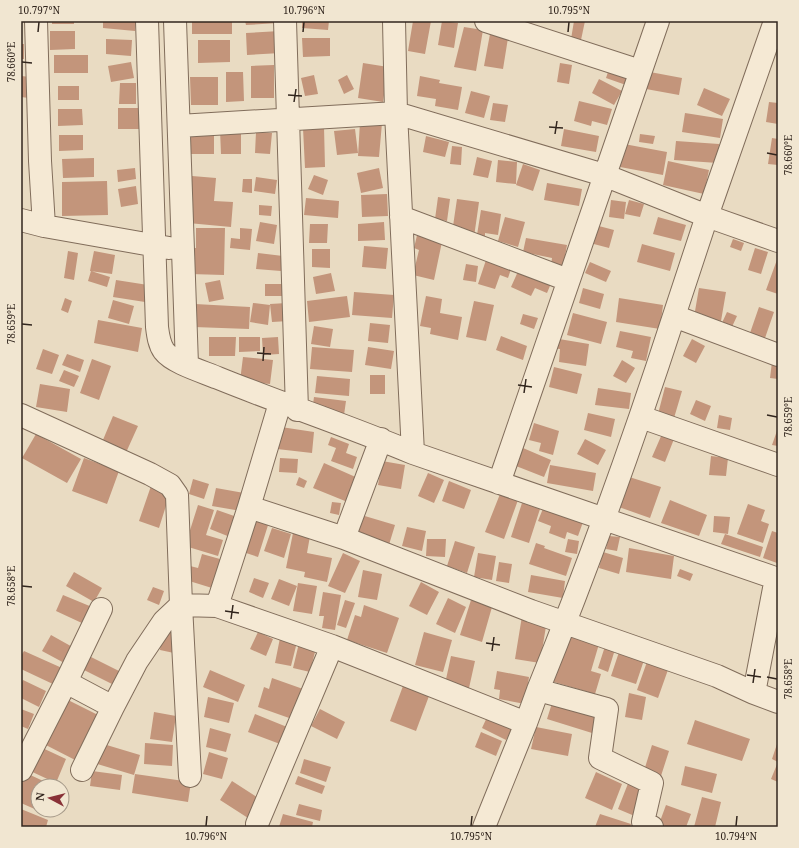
<svg xmlns="http://www.w3.org/2000/svg" width="799" height="848" font-family="'Noto Serif',serif">
<style>
.building{fill:#c3957b}
.lines{fill:none;stroke-linecap:round;stroke-linejoin:round}
.minor-casing{stroke:#816d5b;stroke-width:24}
.minor{stroke:#f5e9d4;stroke-width:22}
.ticks{fill:none;stroke:#32261e;stroke-width:1.5}
.neatline{fill:none;stroke:#32261e;stroke-width:1.5}
.ticks-label{font-size:10px;text-anchor:middle;fill:#32261e}
</style>
<rect width="100%" height="100%" fill="#e9dbc2"/>
<!-- building -->
<path class="building" d="M52,21H74V24H52Z
M103,21H136L135,31L103,28Z
M192,21H232V34H192Z
M245,21H278V23L246,25Z
M302,21H329L328,30L302,28Z
M413,21H431L425,54L408,51Z
M442,21L458,23L454,48L438,45Z
M574,21H585L581,40L571,39Z
M464,27L483,30L476,71L454,67Z
M50,31H75V49L50,50Z
M280,31L281,53L247,55L246,33Z
M490,34L508,38L503,69L484,66Z
M302,38H330V56L303,57Z
M106,39L132,40L131,56L106,54Z
M198,40H230V62L198,63Z
M21,44H24V59H21Z
M54,55H88V73H54Z
M131,62L134,78L111,82L108,66Z
M363,63L388,67L383,102L358,98Z
M560,63L572,65L569,84L557,82Z
M274,65V98H251V66Z
M610,66L630,74L626,85L606,78Z
M226,72H243L244,101L226,102Z
M650,72L682,78L679,95L646,89Z
M314,75L318,94L305,96L301,78Z
M347,75L354,89L344,94L338,80Z
M21,76L31,77L29,98L21,97Z
M420,76L440,80L439,83L462,87L458,110L435,106L436,99L417,96Z
M190,77H218V105H191Z
M599,79L622,91L614,105L592,93Z
M120,83H136V104H119Z
M58,86H79V100H58Z
M704,88L730,99L722,116L697,105Z
M471,91L490,96L484,118L465,113Z
M579,101L612,109L607,125L592,121L591,126L574,121Z
M769,102L778,103V124L766,122Z
M493,103L508,105L505,122L490,120Z
M118,108H140V129H118Z
M58,109H82L83,125L58,126Z
M685,113L723,119L720,138L682,132Z
M360,122L382,123L379,157L358,156Z
M324,127L325,167L305,168L303,128Z
M241,129V154H221L220,130Z
M355,129L358,153L337,155L334,131Z
M564,129L599,136L596,152L561,146Z
M190,131H214V154H190Z
M256,132L272,133L270,154L255,153Z
M640,134L655,136L653,144L639,142Z
M59,135H83V150L59,151Z
M426,136L449,142L445,157L423,152Z
M772,138L778,139V165L768,164Z
M676,141L719,144L718,163L674,160Z
M624,144L667,152L663,175L620,167Z
M452,146L462,147L461,165L450,164Z
M477,157L492,161L488,178L473,175Z
M94,158V177L63,178L62,159Z
M498,160L517,162L516,184L496,182Z
M668,161L709,170L704,194L663,185Z
M523,164L540,170L533,191L516,185Z
M135,168L136,179L118,182L117,170Z
M379,168L383,188L361,193L357,173Z
M314,175L328,180L323,195L308,189Z
M192,176L216,178L214,201L233,202L231,227L188,223Z
M256,177L277,180L275,194L254,191Z
M243,179H252V193L242,192Z
M107,181L108,215L62,216V182Z
M547,183L582,189L579,206L544,200Z
M136,186L138,204L121,207L118,189Z
M387,194L388,216L362,217L361,195Z
M438,197L450,199L447,221L435,219Z
M306,198L339,201L338,218L304,215Z
M457,199L479,202L474,237L452,233Z
M611,200L626,202L624,219L609,217Z
M629,200L644,204L640,217L625,214Z
M259,205L272,206L271,216L259,215Z
M481,210L501,214L498,235L485,233V237L477,235Z
M505,217L525,222L518,247L498,241Z
M658,217L686,225L681,241L653,234Z
M260,222L277,225L274,244L256,241Z
M384,222L385,240L358,241V224Z
M310,224H328L327,243H309Z
M595,225L614,230L609,248L590,243Z
M196,228H225L224,275L190,274V248H196Z
M240,228L252,229L250,250L230,248L231,238L240,239Z
M418,231L443,237L434,280L413,275L419,250L414,248Z
M526,238L567,245L563,267L551,265L552,258L523,252Z
M733,239L744,243L741,251L730,247Z
M642,244L675,253L670,271L637,262Z
M364,246L388,248L386,269L362,267Z
M755,248L768,252L761,274L748,270Z
M312,249H330V268L312,267Z
M68,251L78,253L74,280L64,278Z
M94,251L115,255L112,274L90,271Z
M258,253L283,256L281,271L256,269Z
M488,254L513,263L508,278L500,275L495,289L478,284Z
M778,257V294L766,290Z
M590,262L611,271L606,282L585,273Z
M466,264L478,266L476,282L463,280Z
M520,267L552,281L547,293L535,288L531,296L511,287Z
M91,271L110,277L107,287L88,281Z
M331,273L335,291L316,294L313,277Z
M116,280L148,285L145,302L113,297Z
M220,280L224,299L209,302L205,283Z
M265,284H284V296H265Z
M583,288L604,294L600,309L579,303Z
M699,288L726,292L721,321L694,317Z
M354,292L394,295L392,318L352,315Z
M347,296L350,317L309,322L307,301Z
M426,296L442,299L440,313L462,317L458,340L430,334L431,328L420,326Z
M65,298L72,301L68,313L61,310Z
M619,298L663,305L660,329L616,322Z
M113,300L134,306L129,324L108,318Z
M474,301L494,305L486,341L466,337Z
M253,303L270,305L268,325L250,322Z
M287,303L289,321L272,322L270,304Z
M195,304L250,307L249,329L194,327Z
M759,307L774,312L765,338L750,333Z
M727,312L737,316L731,329L721,325Z
M573,313L607,322L601,344L567,335Z
M523,314L538,318L534,329L520,324Z
M98,320L142,328L138,352L94,343Z
M370,323L390,325L388,343L368,341Z
M314,326L333,329L330,347L311,344Z
M620,331L651,337L646,361L631,358L633,351L616,347Z
M501,336L527,346L523,360L496,350Z
M209,337H236L235,356H209Z
M239,337H260V351L239,352Z
M278,337L279,354L263,355L262,338Z
M553,338L589,344L586,366L559,362L560,349L551,348Z
M692,339L705,346L696,363L683,356Z
M312,347L354,350L352,372L310,369Z
M368,347L394,351L391,369L365,365Z
M43,349L59,355L52,374L36,369Z
M67,354L84,360L80,372L62,365Z
M243,357L273,360L270,384L240,381Z
M92,359L111,366L99,400L80,393Z
M622,360L635,368L626,383L613,376Z
M772,362L778,363V379L770,378Z
M554,367L582,374L577,394L549,387Z
M64,370L79,376L74,387L59,381Z
M370,375H385V394H370Z
M317,376L350,379L349,396L315,393Z
M40,384L70,389L67,412L36,407Z
M665,387L682,391L674,418L658,414Z
M598,388L631,393L629,409L595,405Z
M314,397L346,401L344,415L312,411Z
M696,400L711,406L705,421L690,414Z
M588,413L615,419L611,437L584,430Z
M719,415L732,418L730,430L717,428Z
M113,416L138,426L124,457L100,447Z
M534,423L559,431L553,455L539,451L541,443L529,440Z
M281,427L314,432L312,453L277,449Z
M778,428V446L772,445Z
M36,434L81,459L67,483L22,458Z
M662,434L674,439L665,462L652,457Z
M331,437L349,444L346,453L357,457L353,469L331,461L336,448L328,445Z
M585,439L606,450L598,465L577,454Z
M523,448L551,460L544,477L516,466Z
M711,456L728,458L726,476L709,475Z
M84,458L119,471L107,504L72,491Z
M280,458L298,459L297,473L279,472Z
M382,461L405,465L401,489L378,485Z
M324,463L360,479L350,503L313,488Z
M550,465L596,473L593,491L547,483Z
M428,473L444,480L434,503L418,496Z
M626,476L661,487L650,518L616,506Z
M299,477L307,481L304,488L296,485Z
M193,479L209,484L204,499L189,494Z
M449,481L471,490L464,509L442,501Z
M151,486L170,493L159,528L139,521Z
M216,488L244,493L241,511L212,506Z
M500,494L518,500L504,539L485,532Z
M670,500L707,515L699,536L661,523Z
M332,502L341,503L339,515L330,513Z
M522,503L540,509L529,543L511,537Z
M748,504L765,510L761,521L769,524L763,543L737,534Z
M198,505L214,510L206,535L223,540L218,556L185,546Z
M544,506L583,522L578,536L567,532L565,539L549,533L551,526L538,521Z
M217,510L237,517L230,537L210,529Z
M358,514L395,525L388,548L373,544L375,538L353,532Z
M251,516L269,522L258,557L240,551Z
M714,516L730,517L728,534L713,532Z
M407,527L426,531L422,551L402,546Z
M272,528L291,534L284,558L264,551Z
M772,531L778,533L777,563L763,558Z
M293,533L310,536L307,553L332,558L327,582L304,577L305,572L286,568Z
M725,534L763,547L760,557L721,544Z
M609,536L620,537L617,551L606,549Z
M427,539H446L445,557L426,556Z
M568,539L579,541L577,554L565,552Z
M455,541L475,547L467,573L447,566Z
M536,543L545,546L544,548L572,558L566,576L529,564Z
M629,548L674,556L671,579L626,572Z
M603,552L623,558L619,574L599,568Z
M343,553L360,561L345,593L328,586Z
M478,553L496,556L492,580L474,577Z
M202,554L220,559L212,588L186,580L190,566L198,568Z
M499,562L512,564L509,583L496,581Z
M680,569L693,574L690,581L677,576Z
M363,570L382,574L377,600L358,597Z
M74,572L102,588L94,602L66,586Z
M531,575L565,581L563,598L528,592Z
M254,578L269,583L263,598L249,592Z
M279,579L297,586L289,606L271,599Z
M421,582L439,592L427,615L409,606Z
M298,583L317,586L312,614L293,611Z
M153,587L164,591L159,605L147,600Z
M323,592L341,595L335,630L322,628L324,616H319Z
M63,595L92,607L84,624L56,611Z
M448,598L466,607L455,633L436,624Z
M345,600L355,603L346,628L337,625Z
M471,600L492,607L482,642L460,635Z
M364,605L399,618L387,653L347,640L355,615L361,617Z
M522,616L547,620L540,663L515,659Z
M162,630L177,632L174,653L160,650Z
M258,632L273,639L266,656L250,649Z
M424,632L452,640L443,672L415,665Z
M565,634L599,644L591,671L601,674L595,694L551,681Z
M51,635L76,649L68,665L42,651Z
M280,638L297,642L291,666L275,663Z
M607,640L617,643L608,672L598,668Z
M299,643L316,648L310,672L293,668Z
M621,646L646,654L636,684L611,676Z
M24,651L62,668L55,685L21,669V656Z
M89,656L123,673L116,686L82,669Z
M451,656L475,661L469,688L445,684Z
M648,659L669,667L658,698L637,690Z
M210,670L245,685L238,702L203,687Z
M497,671L529,677L525,704L499,699L500,690L494,689Z
M272,678L303,689L292,719L258,707L264,687L269,689Z
M23,680L46,691L39,707L21,698V684Z
M403,686L429,696L416,731L390,721Z
M629,693L646,697L642,720L625,717Z
M62,697L102,717L79,762L40,742Z
M208,697L234,703L229,723L204,717Z
M553,700L598,715L592,733L547,719Z
M21,709L34,714L28,729L21,726Z
M320,709L345,722L337,739L311,726Z
M154,712L176,716L172,742L150,739Z
M489,713L514,725L506,740L482,728Z
M255,714L287,727L280,744L248,732Z
M695,720L750,739L742,761L687,744Z
M536,727L572,734L568,756L531,749Z
M210,728L231,734L226,752L206,747Z
M481,732L502,741L496,756L475,747Z
M778,741V762L772,759Z
M100,743L140,755L134,775L94,763Z
M145,743L173,745L172,766L144,764Z
M36,745L66,759L56,783L26,769Z
M652,745L669,751L660,779L643,774Z
M209,752L228,758L222,779L203,774Z
M304,759L331,767L326,782L300,773Z
M778,762V782L771,779Z
M685,766L717,774L712,793L681,785Z
M92,771L122,775L120,790L90,786Z
M596,772L622,784L612,810L585,798Z
M26,773L54,786H38V810H48L46,814L21,803V785Z
M135,774L191,782L188,802L132,793Z
M298,776L325,786L322,794L295,784Z
M232,781L260,799L248,818L220,800Z
M629,781L648,789L637,817L618,809Z
M702,797L721,802L715,827H694Z
M299,804L322,810L320,821L296,815Z
M666,805L691,814L686,827H668L659,824Z
M21,809L48,820L46,827H21Z
M283,814L313,822L312,827H279Z
M600,814L631,824L630,827H595Z"/>
<g class="lines">
<!-- minor casing -->
<g class="minor-casing">
<path id="minor" d="M147,21L157,327C158,335 159,344 164,351C173,363 204,372 218,378C282,404 349,426 413,453L778,579
M175,21L187,365
M285,21L297,410
M394,21L396,113L413,453
M486,21L640,71
M775,21L707,216L778,241
M179,126L396,113L604,175L707,216L674,316
M401,217L568,280
M21,220L44,226L40,161L36,21
M44,226L169,248
M280,403L249,507L217,606L332,646L526,723L538,690
M21,415L150,474L170,485L177,495L181,605L164,621L137,661L113,707L66,682L21,770
M641,417L778,465
M381,439L344,538L531,611L717,676L754,693
M499,483L658,21
M249,507L344,538
M776,578L754,693L778,702
M66,682L101,609
M82,770L113,707
M190,776L181,605L217,606
M257,824L332,646
M484,827L526,723
M652,827L643,822L652,783L600,758L607,709L538,690C588,567 633,442 674,316L778,355"/>
</g>
<!-- minor -->
<use href="#minor" class="minor"/>
</g>
<!-- ticks -->
<path class="ticks" d="M38,32L39,22M303,32L304,22M568,32L569,22M22,62L32,63M288,95L302,96M294,102L296,89M549,127L563,128M555,134L557,121M767,153L777,155M22,324L32,325M257,353L271,354M263,361L264,347M518,385L532,387M524,393L526,379M767,415L777,417M22,586L32,587M225,611L239,613M231,619L233,605M486,643L500,645M492,651L494,637M747,675L761,677M767,677L777,679M753,683L755,669M206,826L207,816M471,826L472,816M736,826L737,816"/>
<!-- border -->
<rect width="799" height="848" fill="none" stroke="#f1e6d1" stroke-width="44"/>
<!-- north arrow -->
<g transform="translate(50 798) rotate(277)"><circle r="19" fill="#f1e6d1" stroke="#a59989"/>
<path d="M0-3L7 15L0 10L-7 15Z" fill="#893137"/>
<text y="-6" font-size="11" font-weight="bold" text-anchor="middle" fill="#32261e">N</text>
</g>
<rect x="22" y="22" width="755" height="804" class="neatline"/>
<g class="ticks-label">
<text x="39" y="14">10.797°N</text>
<text x="304" y="14">10.796°N</text>
<text x="569" y="14">10.795°N</text>
<text transform="translate(11 62) rotate(-90)" y="4">78.660°E</text>
<text transform="translate(788 155) rotate(-90)" y="4">78.660°E</text>
<text transform="translate(11 324) rotate(-90)" y="4">78.659°E</text>
<text transform="translate(788 417) rotate(-90)" y="4">78.659°E</text>
<text transform="translate(11 586) rotate(-90)" y="4">78.658°E</text>
<text transform="translate(788 679) rotate(-90)" y="4">78.658°E</text>
<text x="206" y="840">10.796°N</text>
<text x="471" y="840">10.795°N</text>
<text x="736" y="840">10.794°N</text>
</g>
</svg>
